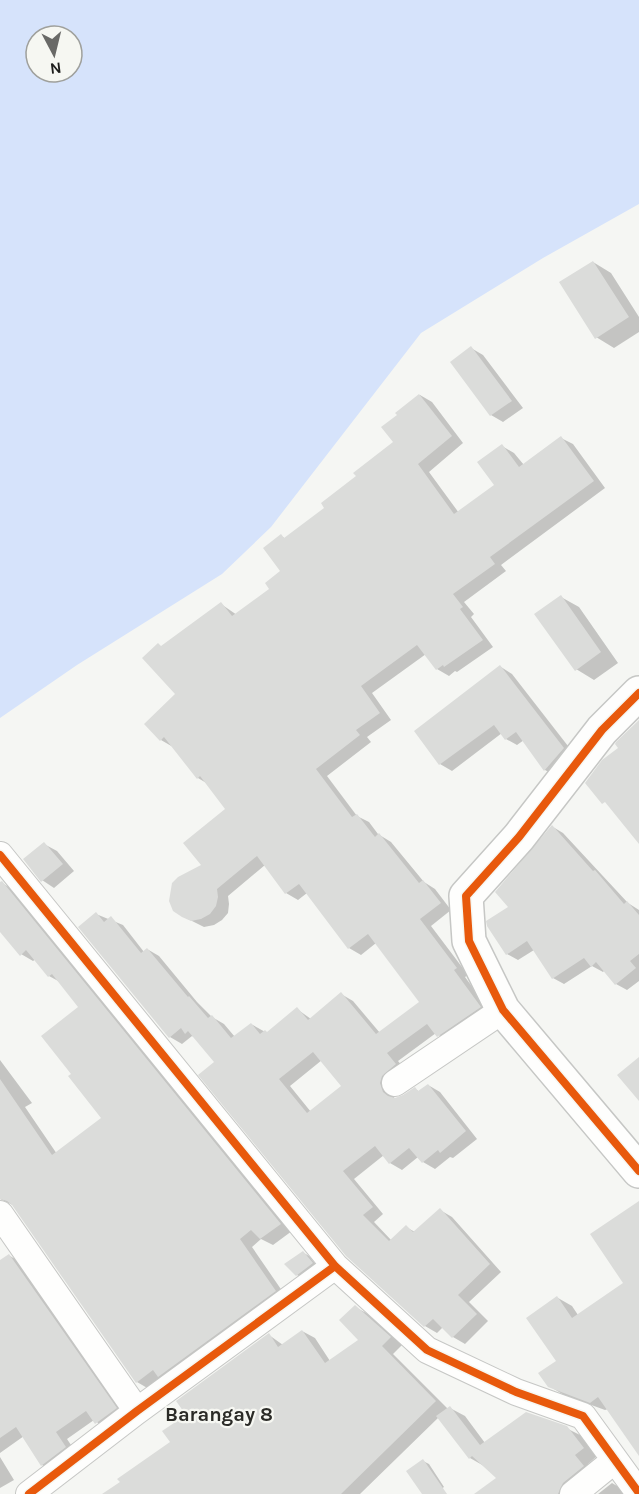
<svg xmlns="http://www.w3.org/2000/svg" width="639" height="1494" font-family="Karla,sans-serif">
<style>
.water{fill:#d6e3fb;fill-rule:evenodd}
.shadow{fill:#0003;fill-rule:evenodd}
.building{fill:#dbdcda;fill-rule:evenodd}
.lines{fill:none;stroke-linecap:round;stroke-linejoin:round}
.street-casing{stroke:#c6c7c5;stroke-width:28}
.secondary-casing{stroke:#c6c7c5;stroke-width:36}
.street{stroke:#fefefd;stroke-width:26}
.secondary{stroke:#fefefd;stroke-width:33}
.cycleway-casing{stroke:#f6f7f2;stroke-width:11}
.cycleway{stroke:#e8590c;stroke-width:8}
.labels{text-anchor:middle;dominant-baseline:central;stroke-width:4.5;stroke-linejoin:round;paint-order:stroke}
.neighbourhood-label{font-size:20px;font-weight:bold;fill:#2b2b27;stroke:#f6f7f2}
</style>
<rect width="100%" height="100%" fill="#f5f6f3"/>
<!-- water -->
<path class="water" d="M0,0H639V204L543,258L421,333L271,527L222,574L77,665L0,718ZM36,36H72V72H36Z"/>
<!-- shadow -->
<path class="shadow" d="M593,262L611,273L639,317V332L614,348L596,337Z
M471,348L483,355L523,408L503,422L491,415Z
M420,395L432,402L463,443L429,472L459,513L496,485L502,446L514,453L524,465L561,438L573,444L605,488L501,565L506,571L464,602L474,614L471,617L493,647L457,672L455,671L449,676L437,669L426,654L372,693L391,720L367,737L371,742L327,776L357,816L369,822L378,834L391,842L424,882L435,889L451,910L431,926L468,975L465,977L492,1014L450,1043L436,1033L398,1061L407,1072L392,1091L395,1100L415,1089L420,1092L428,1085L440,1092L477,1139L453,1158L450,1157L435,1169L423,1162L418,1157L402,1170L390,1163L384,1155L354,1179L383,1214L374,1222L392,1241L406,1227L415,1232L440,1210L452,1217L501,1272L469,1302L488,1321L465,1344L453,1337L443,1327L437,1333L425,1326L196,1038L192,1036L182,1044L170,1037L96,914L123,925L144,952L147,949L159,956L197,1002L212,1017L224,1024L235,1037L251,1024L267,1033L297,1009L311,1019L341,994L353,1001L380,1033L421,1002L376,943L361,955L349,948L307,893L298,900L286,893L265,865L228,896L229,904L228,913L222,920L214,925L204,927L182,916L227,809L208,784L198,778L173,747L161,740L178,694L162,647L221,604L237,615L271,589L282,571L281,536L286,539L326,508L395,442ZM322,1060L343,1086L311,1112L290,1086Z
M561,597L579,607L618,663L594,680L576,669Z
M501,667L512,674L575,755L556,776L545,770L524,740L517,745L506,739L502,733L452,771L440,764L416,731Z
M553,827L563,833L628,903L639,910V981L627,990L616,984L605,970L603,972L592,966L564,984L553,978L534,950L518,960L507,954L511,907Z
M44,844L57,851L74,871L54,888L42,880Z
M2,883L14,890L292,1231L273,1245L261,1239L252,1247L287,1298L149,1389L137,1382L15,1206L0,1199V1060L32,1103L25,1107L57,1154L103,1118L73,1074L80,1007L60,982L49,976L36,959L33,961L21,954L0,929V884Z
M639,1204V1453L608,1409L605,1410L564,1395L549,1386L558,1362V1298L572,1306L578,1315L625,1284Z
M304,1253L309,1256L318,1267L302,1278L297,1275Z
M10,1256L22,1263L128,1415L108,1430L94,1420L67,1439L77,1454L54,1472L42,1465L24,1436L0,1453V1262Z
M355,1307L368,1314L402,1345L393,1354L448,1409L450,1408L465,1416L485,1443L566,1428L582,1436L597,1456L588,1464L597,1475L576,1494H476L498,1478L484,1466L470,1458L439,1417L360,1494H105L172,1443L188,1415L269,1335L283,1345L302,1331L315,1338L330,1361L361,1341Z
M0,1457L14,1480L0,1488Z
M423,1461L429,1464L444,1487L434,1494Z
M612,1483L627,1492L628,1494H598Z"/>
<!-- building -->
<path class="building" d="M593,261L629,317L595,339L559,282Z
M471,346L512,401L490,416L450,362Z
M419,394L452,436L418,464L454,514L494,485L477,462L502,444L519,467L561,436L594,481L490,557L495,564L453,594L463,607L460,609L483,640L444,667L443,665L436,670L417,645L361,686L380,713L356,730L360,735L316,769L352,817L357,814L375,837L379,833L419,883L423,880L441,903L420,919L457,968L454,970L481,1007L437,1037L427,1024L387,1053L396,1064L382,1076L380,1083L383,1092L388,1096L395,1098L403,1095L415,1087L418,1091L428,1084L466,1131L440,1153L438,1150L422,1163L409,1148L389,1164L375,1146L343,1171L373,1207L363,1215L389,1241L406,1225L413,1232L440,1208L490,1264L458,1295L477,1314L452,1338L433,1319L424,1327L346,1256L198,1075L214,1062L188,1031L185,1034L181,1028L169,1038L78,927L96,912L104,922L111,916L141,953L147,948L188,997L189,996L208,1018L212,1015L231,1038L251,1023L260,1034L265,1030L267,1032L297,1007L308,1020L341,992L376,1034L419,1002L368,934L348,949L299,884L285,894L257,856L217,889L218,897L216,906L210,914L201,919L191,921L182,917L173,911L169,901L172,883L178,877L201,865L183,843L225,809L200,776L197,779L164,737L160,741L144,724L175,694L142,658L158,643L161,646L221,602L232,616L269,589L265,583L280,571L263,548L281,534L284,538L324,508L321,503L356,476L353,473L393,442L381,427L397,415L395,413ZM313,1052L341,1086L307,1113L279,1079Z
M561,595L601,652L575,671L534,614Z
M500,665L564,748L544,771L516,732L505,740L494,725L439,765L414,731Z
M639,720V844L605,802L602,804L585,783L602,760L618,748L615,744L616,742Z
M552,825L593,871L595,870L624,904L627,901L639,915V954L630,961L636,968L615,985L596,962L591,967L584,958L552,979L527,941L506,955L487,926L486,921L508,907L495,892Z
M44,842L63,864L41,882L23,859Z
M2,881L281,1224L260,1239L251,1230L240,1239L276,1291L158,1377L153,1370L136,1383L12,1205L7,1201L0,1199V1079L52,1155L101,1118L68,1076L71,1074L41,1036L78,1007L52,974L48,977L26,950L20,956L0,932V882Z
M639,1057V1101L617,1075Z
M639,1201V1456L598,1397L590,1403L548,1387L538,1373L556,1361L526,1318L557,1296L572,1318L623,1283L590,1234Z
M303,1251L313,1263L296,1276L284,1264Z
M9,1254L117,1408L95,1424L86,1411L56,1432L66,1447L41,1466L16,1427L0,1438V1260Z
M355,1305L391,1337L382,1346L436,1401L341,1494H102L120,1482L117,1479L170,1442L162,1431L186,1415L176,1401L269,1333L278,1347L302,1330L325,1363L358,1340L339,1320Z
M450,1406L480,1445L526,1412L567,1426L584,1448L575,1455L584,1466L563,1483L558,1494H474L496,1478L472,1456L469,1459L436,1416Z
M423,1459L447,1494H422L406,1471Z"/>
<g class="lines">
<!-- street casing -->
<g class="street-casing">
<path id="street" d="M0,855L335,1266L427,1350L516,1392L583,1416L639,1493
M395,1083L503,1010
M0,1214L137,1411
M29,1494L137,1411L335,1266
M573,1494L615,1460"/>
</g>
<!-- secondary casing -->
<g class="secondary-casing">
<path id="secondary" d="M639,693L602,730L519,837L466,896L469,941L503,1010L639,1171"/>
</g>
<!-- street -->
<use href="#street" class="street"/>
<!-- secondary -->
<use href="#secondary" class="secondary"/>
<!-- cycleway casing -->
<g class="cycleway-casing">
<path id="cycleway" d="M639,693L602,730L519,837L466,896L469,941L503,1010L639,1171
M0,855L335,1266L427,1350L516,1392L583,1416L639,1493
M29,1494L137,1411L335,1266"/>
</g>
<!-- cycleway -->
<use href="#cycleway" class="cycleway"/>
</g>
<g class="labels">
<!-- neighbourhood labels -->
<g class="neighbourhood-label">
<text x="219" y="1414">Barangay 8</text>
</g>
</g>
<!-- north arrow -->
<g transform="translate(54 54) rotate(173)"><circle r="28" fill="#f6f7f2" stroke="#9fa09c" stroke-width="1.5"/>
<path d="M0-4.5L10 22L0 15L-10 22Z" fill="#696967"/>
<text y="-9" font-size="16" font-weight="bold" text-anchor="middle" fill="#1d1d1b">N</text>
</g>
</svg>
